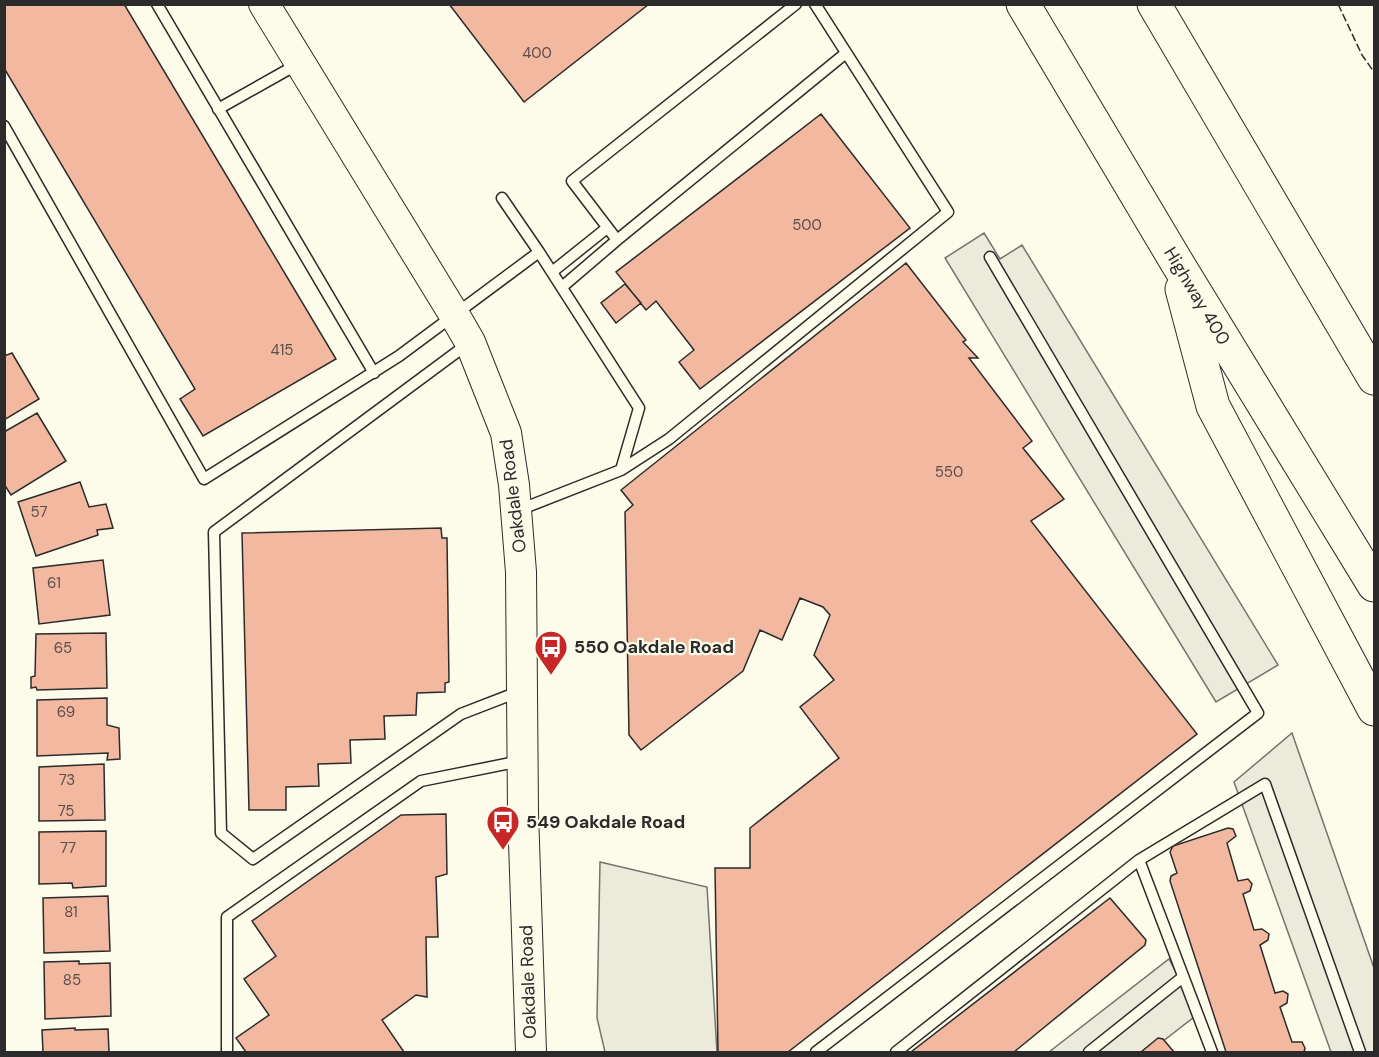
<svg xmlns="http://www.w3.org/2000/svg" width="1379" height="1057" font-family="'DM Sans',sans-serif">
<style>
.parking{fill:#eceadb;stroke:#74746e;stroke-width:1.5}
.building{fill:#f2b8a0;stroke:#2b2b2b;stroke-width:1.5}
.lines{fill:none;stroke-linecap:round;stroke-linejoin:round}
.lane-casing{stroke:#2b2b2b;stroke-width:13}
.secondary-casing{stroke:#2b2b2b;stroke-width:32}
.highway-casing{stroke:#2b2b2b;stroke-width:35}
.lane{stroke:#fdfbea;stroke-width:10}
.secondary{stroke:#fdfbea;stroke-width:30}
.highway{stroke:#fdfbea;stroke-width:33}
.fence{stroke:#2b2b2b;stroke-width:1.5;stroke-dasharray:8 3;stroke-linecap:butt}
.labels{text-anchor:middle;dominant-baseline:central;stroke-width:4.5;stroke-linejoin:round;paint-order:stroke}
.number-label{font-size:15px;fill:#5d4e48}
.street-label{font-size:18px;fill:#2b2b2b;stroke:#fdfbea}
.poi-label{font-size:18px;font-weight:bold;fill:#2b2b2b;stroke:#fdfbea;text-anchor:start}
</style>
<rect width="100%" height="100%" fill="#fdfbea"/>
<!-- parking -->
<path class="parking" d="M984,233L1000,259L1022,245L1278,665L1216,702L945,258Z
M1292,733L1374,968V1052H1331L1234,782Z
M600,862L707,887L717,1052H605L597,1018Z
M1169,959L1198,1014L1149,1052H1049Z"/>
<!-- building -->
<path class="building" d="M4,4H124L336,359L203,436L180,399L195,389L4,68Z
M449,4H649L524,102Z
M821,114L910,228L700,389L679,362L694,350L656,301L646,310L616,272Z
M906,263L966,340L963,342L978,358H969L1032,441L1023,448L1064,499L1031,521L1197,734L788,1052H718L715,868H750V828L839,758L800,707L834,680L814,655L830,615L823,607L800,598L782,640L760,630L743,671L641,750L629,735L625,512L633,505L621,490Z
M625,284L641,303L616,323L601,303Z
M12,353L39,399L4,420V356Z
M37,413L66,461L11,495L4,484V432Z
M80,482L89,507L106,504L113,528L97,530L98,535L36,556L18,502Z
M441,528L442,538H447L449,682L445,683V692L417,693L416,715L384,716L385,739L350,740L351,763L318,764L319,786L286,787V810H249L242,533Z
M103,560L110,615L39,624L33,568Z
M106,633L107,688L37,690L36,687L31,688V677L35,676L36,634Z
M107,698V725L119,728L120,759L107,760L108,753L37,756V700Z
M104,764L105,820L39,821V767Z
M446,814L447,874L436,877L438,937H426L427,997L416,995L382,1020L404,1052H246L236,1038L269,1015L244,979L276,956L252,921L401,815Z
M1228,828L1233,829L1236,836L1227,843L1238,881L1248,879L1252,884L1250,891L1243,894L1254,930L1262,929L1269,934L1268,940L1260,945L1275,993L1283,991L1288,994L1287,1003L1280,1007L1292,1042H1302L1305,1048L1304,1052H1226L1170,881L1171,876L1177,873L1170,852L1173,846Z
M106,831V886L73,888L72,883L39,884V832Z
M108,896L110,951L44,953L43,898Z
M1110,898L1146,940L1145,945L1014,1052H911Z
M79,961V964L110,963L111,1016L45,1019L44,962Z
M75,1028V1030L108,1029L109,1052H43L42,1030Z
M1158,1038L1163,1039L1174,1052H1141Z"/>
<g class="lines">
<!-- lane casing -->
<g class="lane-casing">
<path id="lane" d="M157,4L374,373
M796,4L572,181L617,240L846,53
M218,109L298,64
M4,126L204,479L399,356L539,252L639,408L621,470L519,510
M502,198L539,252
M552,272L607,228
M562,287L617,240
M469,343L214,532L221,833L253,859L461,714L518,692
M621,470L669,439L948,212L815,4
M1139,860L1212,1052
M227,1052V917L421,781L521,761
M816,1052L1258,713L990,257
M896,1052L1139,860L1265,784L1360,1052
M1089,1052L1183,977"/>
</g>
<!-- secondary casing -->
<g class="secondary-casing">
<path id="secondary" d="M264,4L455,316L470,342L506,433L514,485L521,572L523,812L531,1052"/>
</g>
<!-- highway casing -->
<g class="highway-casing">
<path id="highway" d="M1023,4L1176,261L1374,585
M1154,4L1374,378
M1182,289L1213,406L1374,709"/>
</g>
<!-- lane -->
<use href="#lane" class="lane"/>
<!-- secondary -->
<use href="#secondary" class="secondary"/>
<!-- highway -->
<use href="#highway" class="highway"/>
<!-- fence -->
<path class="fence" d="M1338,4L1362,55L1374,72"/>
</g>
<!-- icons -->
<defs>
<g id="bus-pin" transform="scale(1.725)"><path d="M0 17L-7.5 6A9.5 9.5 0 1 1 7.5 6Z" fill="#c62828" stroke="#fdfbea"/><path d="M-5-6H5V4H4V6H2V4H-2V6H-4V4H-5ZM-3.5-4V0h7V-4ZM-3.5 1.2v1.5H-2V1.2ZM2 1.2v1.5H3.5V1.2Z" fill="#fff"/></g>
</defs>
<g fill-rule="evenodd">
<use href="#bus-pin" x="551" y="647"/>
<use href="#bus-pin" x="503" y="822"/>
</g>
<g class="labels">
<!-- number labels -->
<g class="number-label">
<text x="537" y="53">400</text>
<text x="807" y="225">500</text>
<text x="282" y="350">415</text>
<text x="949" y="472">550</text>
<text x="39" y="512">57</text>
<text x="54" y="583">61</text>
<text x="63" y="648">65</text>
<text x="66" y="712">69</text>
<text x="67" y="780">73</text>
<text x="66" y="811">75</text>
<text x="68" y="848">77</text>
<text x="71" y="912">81</text>
<text x="72" y="980">85</text>
</g>
<!-- street labels -->
<g class="street-label">
<text transform="translate(1197 296) rotate(59)">Highway 400</text>
<text transform="translate(513 496) rotate(-97)">Oakdale Road</text>
<text transform="translate(528 982) rotate(-92)">Oakdale Road</text>
</g>
<!-- poi labels -->
<g class="poi-label">
<text x="574" y="647">550 Oakdale Road</text>
<text x="526" y="822">549 Oakdale Road</text>
</g>
</g>
<!-- border -->
<rect width="1379" height="1057" fill="none" stroke="#2b2b2b" stroke-width="12"/>
</svg>
